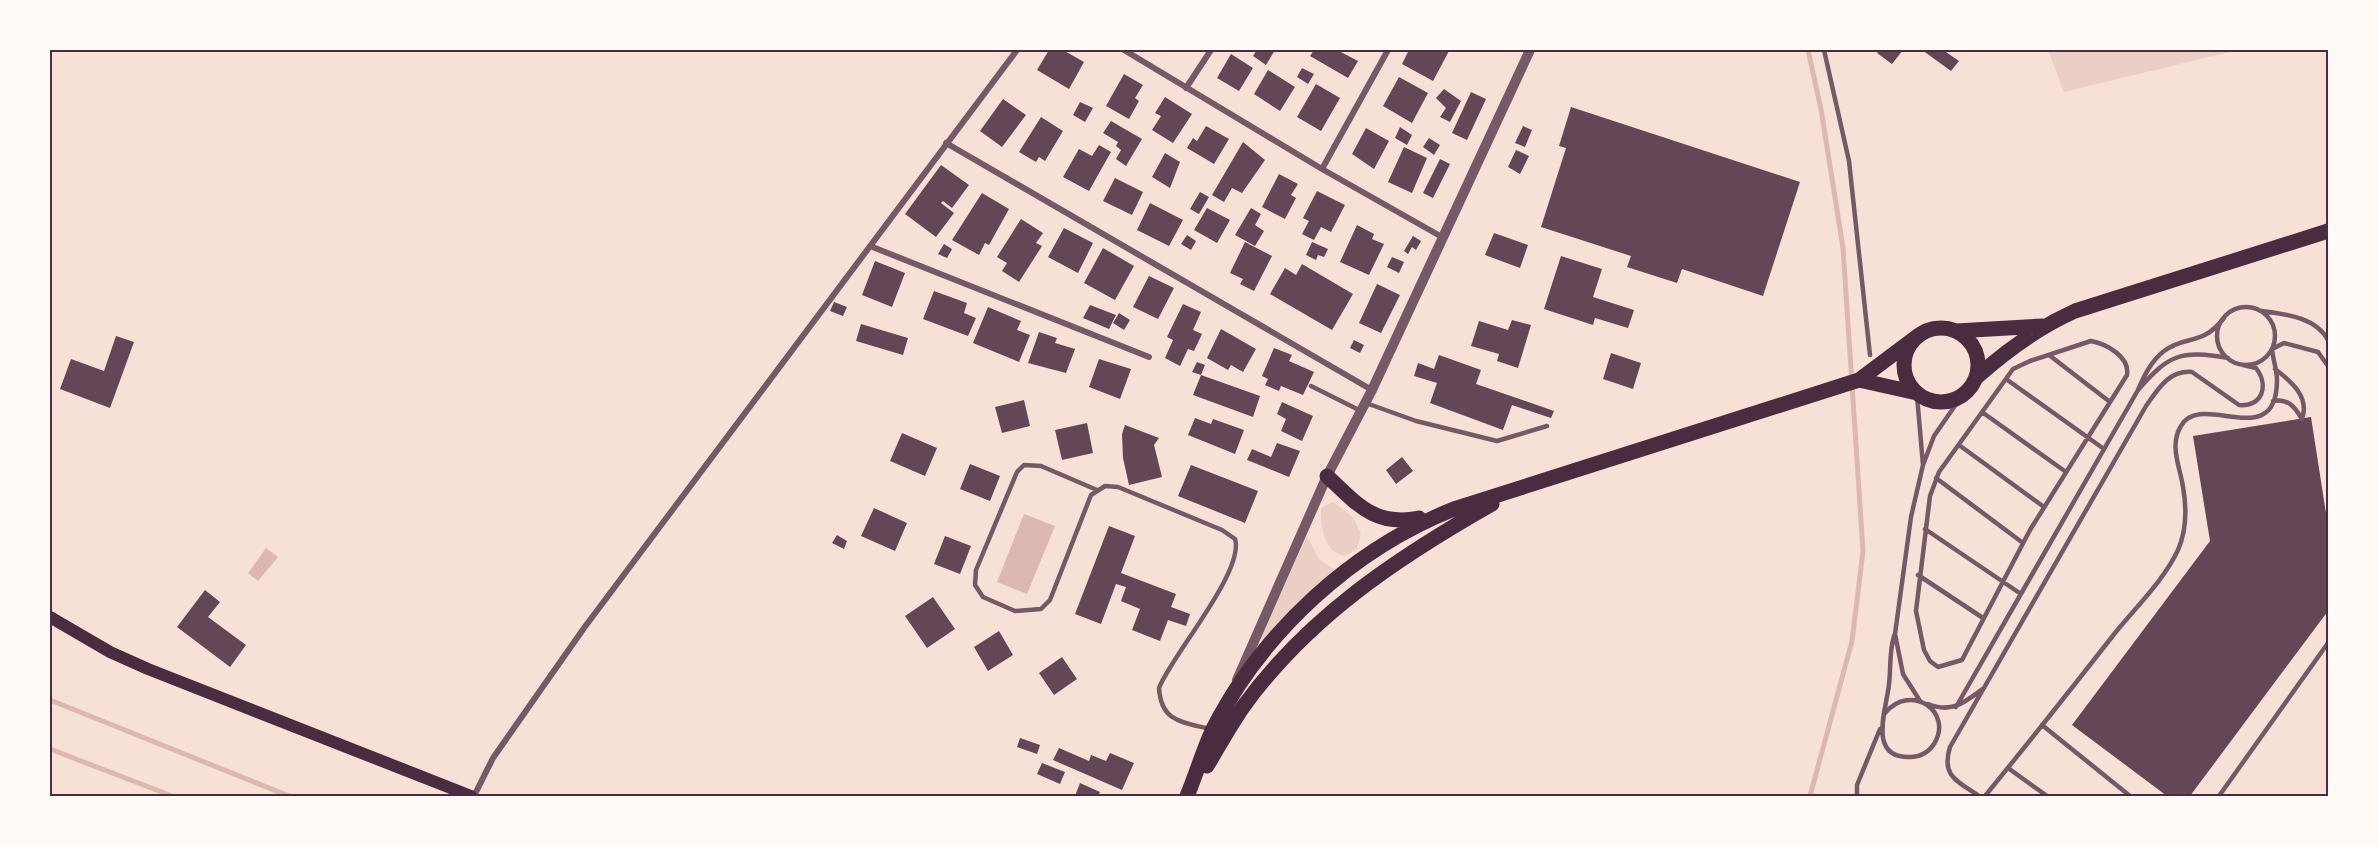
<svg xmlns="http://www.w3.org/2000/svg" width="2378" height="846" font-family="'PT Serif',serif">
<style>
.green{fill:#ebcfc5}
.water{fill:#dcb8b0}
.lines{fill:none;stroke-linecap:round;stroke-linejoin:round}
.stream{stroke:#dcb8b0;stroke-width:5}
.building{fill:#644757}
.service{stroke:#755966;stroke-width:4.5}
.minor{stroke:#755966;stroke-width:6}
.tertiary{stroke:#755966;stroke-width:10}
.secondary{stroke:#4a2c40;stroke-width:12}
.primary{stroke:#4a2c40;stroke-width:15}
.neatline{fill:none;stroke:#4a2c40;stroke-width:2}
</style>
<rect width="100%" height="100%" fill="#f7e1d7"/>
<!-- green -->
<path class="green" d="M2048,50H2238L2064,92Z
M1333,502L1353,517L1361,534L1357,549L1345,556C1324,553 1320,526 1321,508Z
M1307,536L1319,559L1335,570L1263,640L1260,639Z"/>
<!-- water -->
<path class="water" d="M1024,514L1055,526L1027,594L997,582Z
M266,548L278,557L258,581L248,573Z"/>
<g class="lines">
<!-- stream -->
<path class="stream" d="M1808,50L1821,109L1843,248L1863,551L1852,641L1810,796
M50,700L289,796
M50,749L172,796"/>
</g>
<!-- building -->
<path class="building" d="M1049,50H1063L1084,62L1069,89L1037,70Z
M1257,50H1275L1266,65L1253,56Z
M1314,50H1337L1358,61L1348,78L1310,56Z
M1409,50H1446L1449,51L1433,81L1402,64Z
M1880,50H1903L1892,64L1877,53Z
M1922,50H1943L1959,61L1951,71Z
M1231,54L1253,68L1239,91L1217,78Z
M1302,68L1314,74L1308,84L1297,77Z
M1268,70L1295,87L1280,111L1254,94Z
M1124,74L1143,85L1135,98L1139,101L1129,119L1106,106Z
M1399,77L1428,93L1412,123L1383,106Z
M1316,84L1340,98L1321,131L1297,117Z
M1444,89L1461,101L1450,122L1440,117L1446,108L1436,98Z
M1471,92L1486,99L1467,140L1452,133Z
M1165,97L1192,114L1173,143L1152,130L1161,116L1155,113Z
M1003,99L1026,115L1002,147L980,131Z
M1080,102L1093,108L1085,122L1073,115Z
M1571,107L1800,182L1763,296L1682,269L1677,283L1627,267L1631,256L1541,227L1566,148L1559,146Z
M1041,117L1063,131L1045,161L1039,157L1036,162L1019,152Z
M1111,121L1142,139L1126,166L1116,159L1121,150L1116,146L1118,142L1103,133Z
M1206,126L1229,139L1214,164L1187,148L1193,138L1197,141Z
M1523,126L1532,130L1525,147L1515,143Z
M1400,127L1412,135L1407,145L1395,138Z
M1366,128L1389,141L1374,169L1352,154Z
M1429,138L1440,145L1434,155L1423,147Z
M1243,142L1265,160L1242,193L1232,188L1224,202L1212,195Z
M1099,145L1111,152L1089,191L1063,177L1079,149L1092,156Z
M1404,147L1427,158L1412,193L1388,182Z
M1516,150L1529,156L1520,174L1508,167Z
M1165,153L1180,162L1170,188L1152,177Z
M1440,159L1450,164L1433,198L1423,193Z
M941,165L969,185L952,208L943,201L941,203L954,213L936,237L905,214Z
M1279,174L1298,184L1291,195L1296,198L1285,219L1262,207Z
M1115,178L1143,192L1132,215L1103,201Z
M1317,191L1345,205L1331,232L1321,227L1314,240L1302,234L1309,221L1303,218Z
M1200,192L1209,197L1199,214L1190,209Z
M982,193L1009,209L989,245L985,243L979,255L952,240Z
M1150,203L1183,220L1169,246L1137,230Z
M1207,208L1230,220L1217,243L1194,230Z
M1251,208L1261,214L1255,225L1264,231L1255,246L1235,235Z
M1021,219L1043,233L1036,243L1042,246L1019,282L1002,271L1007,263L997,257Z
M1357,225L1374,234L1372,239L1384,244L1369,275L1340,262Z
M1064,228L1093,243L1078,273L1048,257Z
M1494,233L1528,245L1520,268L1485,255Z
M1187,235L1196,241L1191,250L1181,244Z
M1413,236L1421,241L1416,250L1412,247L1408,254L1404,251Z
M1245,242L1272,256L1254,291L1240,284L1243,279L1230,273Z
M1312,242L1328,249L1324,257L1318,255L1316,260L1306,255Z
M944,244L952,249L947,258L938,254Z
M1103,248L1134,266L1115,300L1084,283Z
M1561,256L1602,269L1593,297L1634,310L1628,328L1595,318L1593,325L1544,309Z
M1392,257L1404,262L1399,273L1387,267Z
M875,261L905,273L892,307L862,295Z
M1302,264L1353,294L1332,330L1270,294L1285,268L1296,275Z
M1149,276L1174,288L1158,319L1133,307Z
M1377,284L1400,295L1381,333L1359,323Z
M934,291L967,303L964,313L976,318L968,336L923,319Z
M834,302L847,307L843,316L830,311Z
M1183,304L1201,312L1193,330L1202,334L1194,351L1188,349L1180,366L1165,358L1173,340L1167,337Z
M1090,305L1116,315L1109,329L1083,318Z
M988,307L1021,321L1017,330L1030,335L1019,362L973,343Z
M1119,313L1130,320L1124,330L1113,323Z
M1512,320L1531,325L1518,368L1497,361L1499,354L1471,346L1479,321L1508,330Z
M861,324L908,338L903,355L856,341Z
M1221,329L1256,349L1243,372L1231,365L1228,370L1207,358Z
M1039,332L1057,338L1055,343L1075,349L1066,373L1028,363Z
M116,336L134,342L110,408L60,389L71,359L104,371Z
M1354,340L1364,345L1360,353L1350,348Z
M1274,348L1292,355L1289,361L1314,372L1303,395L1281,386L1279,391L1265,385L1268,379L1262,376Z
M1611,353L1641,363L1633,389L1603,379Z
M1439,355L1481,370L1476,384L1554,411L1551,418L1512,405L1503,430L1430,403L1437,383L1414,376L1418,363L1434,369Z
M1099,359L1131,369L1120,399L1089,387Z
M1197,362L1205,365L1201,375L1192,372Z
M1201,375L1260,396L1253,417L1193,395Z
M1024,400L1030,426L1002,433L995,407Z
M1282,402L1313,416L1302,441L1281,431L1286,419L1277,414Z
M2311,417L2328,526V611L2190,796H2167L2072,725L2210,541L2193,436Z
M1195,418L1211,424L1213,419L1244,430L1235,454L1188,435Z
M1087,423L1093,453L1062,460L1055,430Z
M1125,425L1159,438L1154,445L1162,477L1129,485L1123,458L1122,434Z
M902,433L937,448L925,476L890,461Z
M1277,443L1300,451L1289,477L1247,460L1252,449L1271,457Z
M1402,457L1413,471L1396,484L1386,470Z
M970,464L1000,476L990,501L960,489Z
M1191,465L1258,491L1245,523L1178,496Z
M874,508L907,523L895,551L861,536Z
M1109,526L1135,536L1121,573L1176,594L1171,607L1190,614L1186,626L1168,620L1160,641L1132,630L1140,609L1121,601L1126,587L1116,584L1101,624L1075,614Z
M837,535L847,541L844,549L832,543Z
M945,536L971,546L960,574L934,564Z
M205,590L220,602L208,617L246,645L230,667L177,627Z
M933,597L955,629L927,648L905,616Z
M999,631L1013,655L988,671L974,647Z
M1062,657L1077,679L1054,695L1039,673Z
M1020,738L1040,745L1037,754L1017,747Z
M1059,748L1089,761L1091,755L1106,761L1110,753L1134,763L1122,790L1053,760Z
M1042,763L1065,772L1060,784L1037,774Z
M1080,783L1100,792L1098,796H1075Z"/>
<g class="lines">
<!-- service -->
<path class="service" d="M1824,50L1849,161L1870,355
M2217 336a29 29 0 1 1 58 0a29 29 0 1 1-58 0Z
M2262,311C2285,314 2316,317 2328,340
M2224,318C2201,347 2188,334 2164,351C2151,361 2144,376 2138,390C2169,354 2181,350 2228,358
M2091,341C2107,344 2130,357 2127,375L2030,530L1962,660L1938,667L1930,661L1924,650L1916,611L1930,496L1939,472L2013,369L2030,361Z
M2049,355L2110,402
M2006,379L2104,449
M1311,386L1361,411
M1917,396L1923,465L1934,436L1961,397
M2273,401C2288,398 2295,407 2302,419C2310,397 2291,381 2275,369
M1366,403L1416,421L1497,441L1547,426
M1982,412L2066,472
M1959,445L2044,507
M1936,478L2023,543
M1097,490L1041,466L1024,465L1017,472L976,570L975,585L983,597L1015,611L1041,609L1050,600L1091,495L1105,486L1118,487L1222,530L1235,539C1245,571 1172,655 1159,688C1161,722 1182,722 1210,729
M1925,529L2021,594
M1918,575L1983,618
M1895,634L1911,517L1923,465
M1928,704C1952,714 1965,702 1984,688
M1956,707L2138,390
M1885,713C1911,682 1954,712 1934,744C1929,752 1920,757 1911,757C1866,759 1887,708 1889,684C1891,670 1889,646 1895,634L1903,674L1920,701
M2042,725L2130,796
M2008,768L2047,796
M1857,796V785L1880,729
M1979,796C1957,781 1941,776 1950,747L2146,406C2158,389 2169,370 2192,372L2239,405C2263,407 2269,385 2256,368L2243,365
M1985,796C2029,742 2072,688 2115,633C2136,607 2164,580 2178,550C2187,529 2187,509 2183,487C2180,467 2169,445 2181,426C2201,390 2277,454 2277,380C2277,370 2273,360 2272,349L2284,343L2318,352L2328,366
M2219,796L2328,643"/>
<!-- minor -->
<path class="minor" d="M1124,50L1322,169L1442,237
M1186,88L1211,50
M946,143L1372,390
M1322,169L1388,50
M870,246L1149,357
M474,796L493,758L584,628L1017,50"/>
<!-- tertiary -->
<path class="tertiary" d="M1237,680L1327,476L1372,390L1530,50"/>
<!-- secondary -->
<path class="secondary" d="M50,617L110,652L148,669L471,796"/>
<!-- primary -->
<path class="primary" d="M1904 365a37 37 0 1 1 74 0a37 37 0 1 1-74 0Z
M1956,331L2042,326
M1977,377C2007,350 2037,328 2075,311L2328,231
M1859,380L1917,393
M1327,476C1357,504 1375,527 1419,518
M1207,766C1219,746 1230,726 1243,707C1308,617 1397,558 1492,504
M1187,796C1196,775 1203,750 1213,729C1263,631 1353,549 1454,509L1859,380L1919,335"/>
</g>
<!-- border -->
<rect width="2378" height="846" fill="none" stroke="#fffaf5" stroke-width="102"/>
<rect x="51" y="51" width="2276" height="744" class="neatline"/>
</svg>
